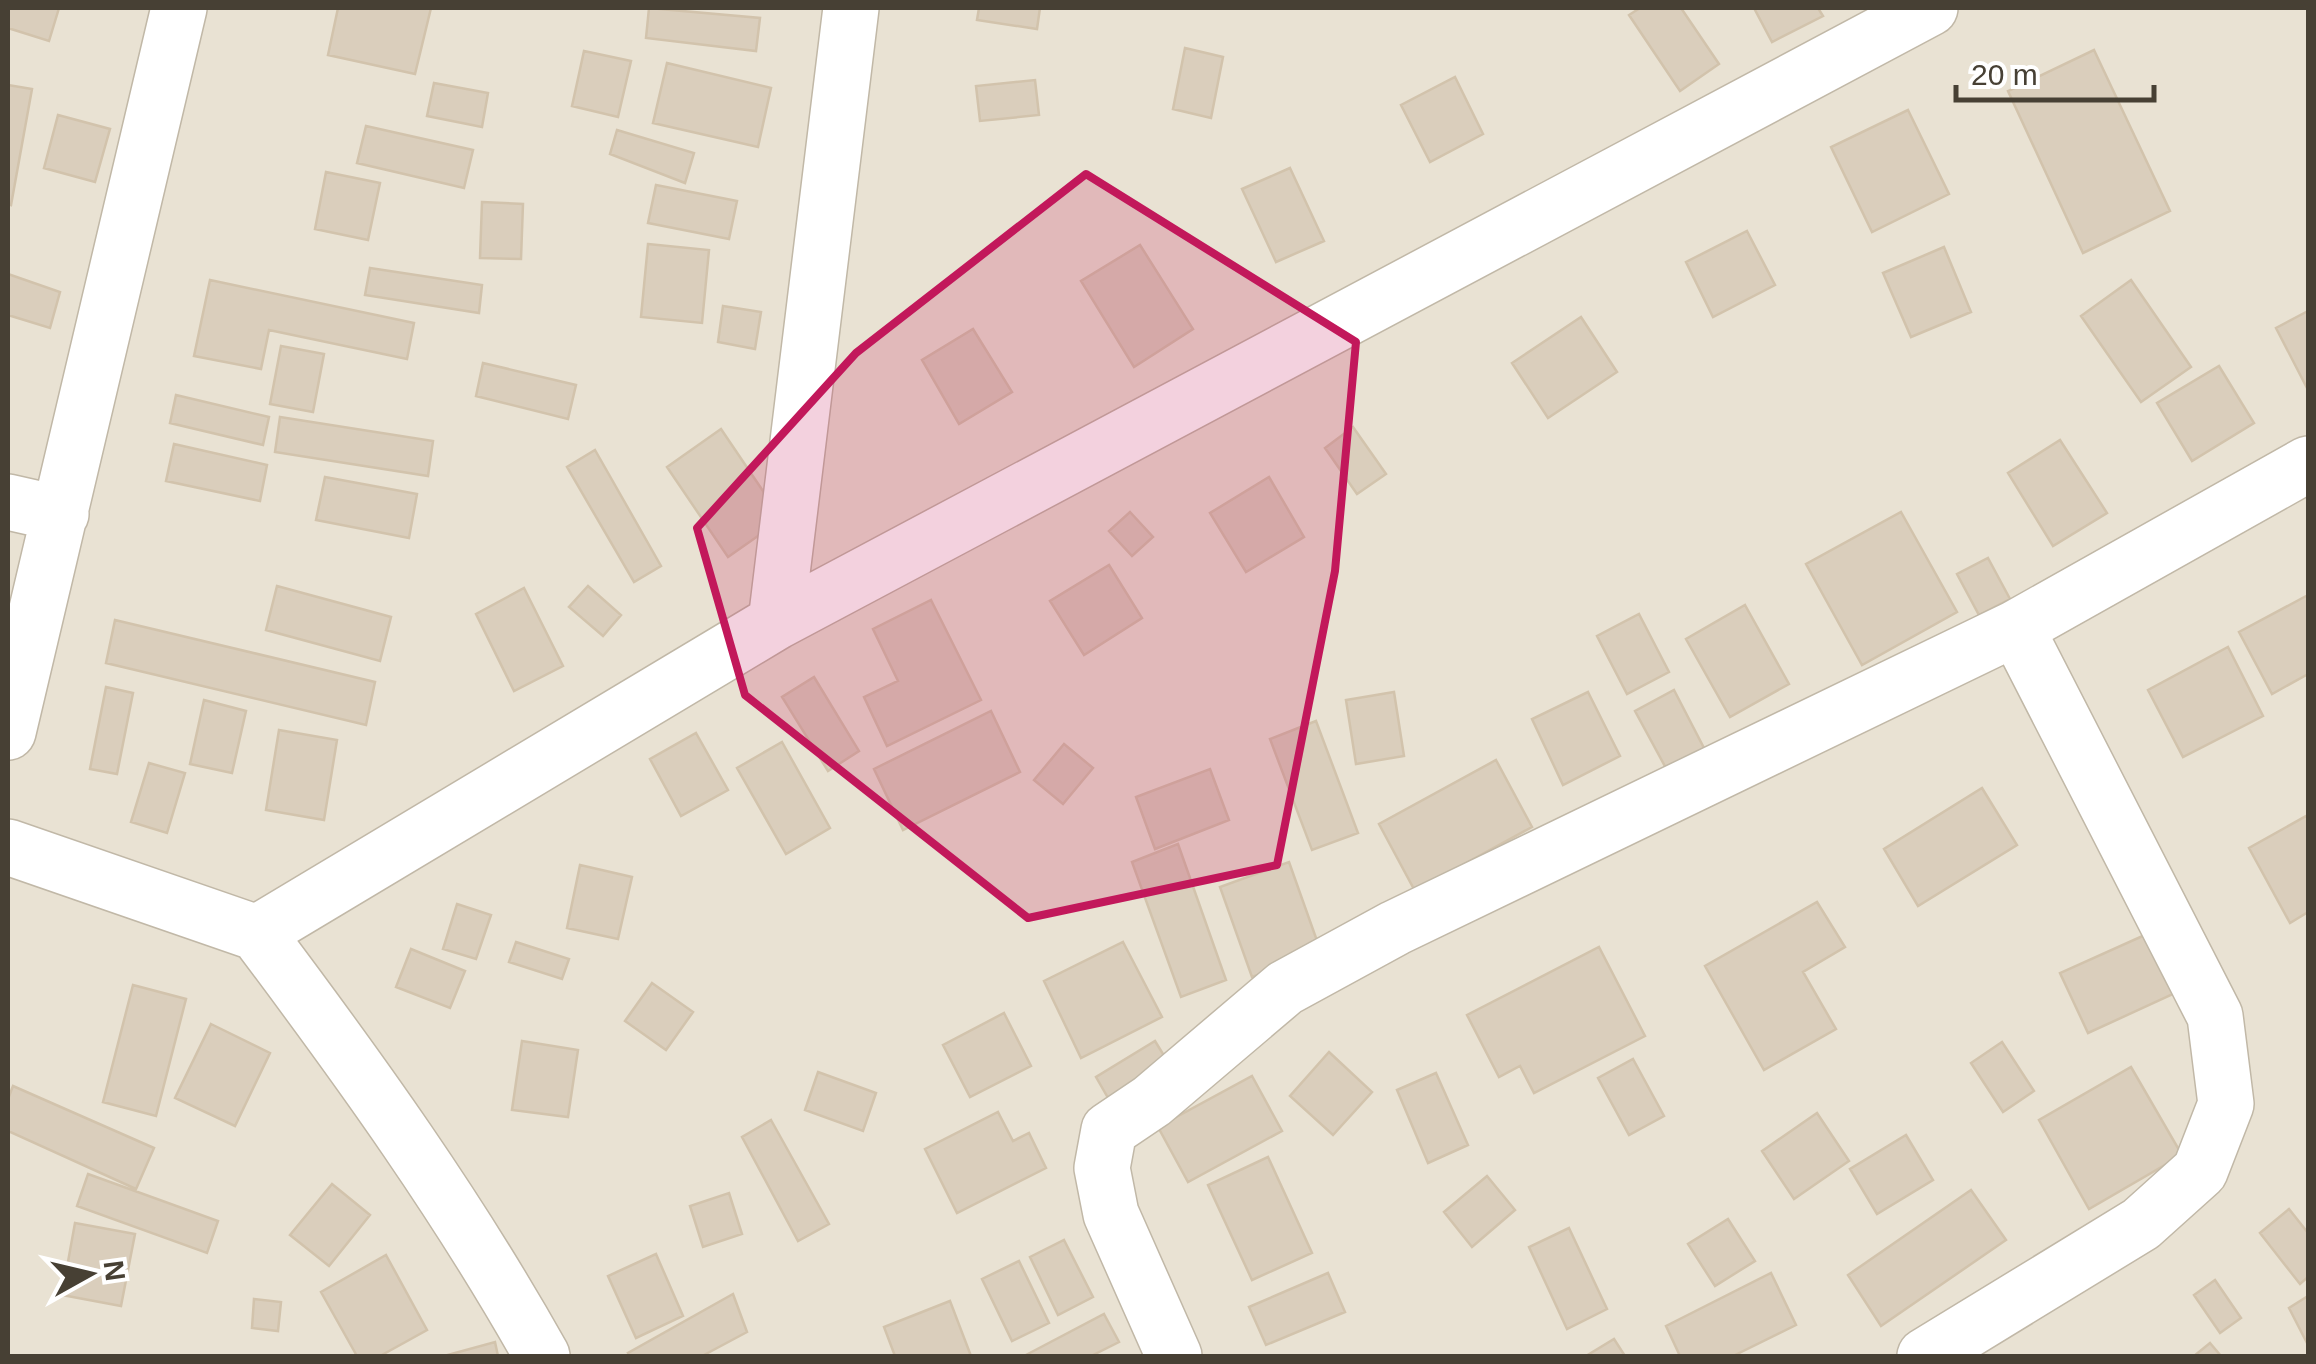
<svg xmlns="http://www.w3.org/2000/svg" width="2316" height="1364" font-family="Helvetica,sans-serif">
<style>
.residential{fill:#e9e2d3}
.building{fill:#dacebc;stroke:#d2c3ac;stroke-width:2.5}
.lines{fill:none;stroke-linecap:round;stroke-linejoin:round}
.minor-casing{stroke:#c1b8a7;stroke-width:58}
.minor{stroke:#fff;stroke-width:55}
.marked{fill:#c2185b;fill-opacity:0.2;stroke:#c2185b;stroke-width:8;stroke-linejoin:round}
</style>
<rect width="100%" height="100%" fill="#f4f0e5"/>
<!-- residential -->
<path class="residential" d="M8,8H2308V1356H8Z"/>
<!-- building -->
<path class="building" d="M8,8H59L49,41L8,28Z
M338,8H431L415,74L328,55Z
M649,8L760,18L756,51L646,38Z
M979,8H1040L1037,29L977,20Z
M1640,8H1681L1719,64L1680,91L1629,15Z
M1754,8H1818L1823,16L1772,42Z
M1185,48L1223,57L1211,118L1173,109Z
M2094,50L2170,211L2083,253L2008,91Z
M584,51L631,61L618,117L572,106Z
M667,63L771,88L758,147L653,123Z
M1455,77L1483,134L1430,162L1401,105Z
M1035,80L1039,115L980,121L976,86Z
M434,83L488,93L482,127L427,116Z
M8,85L32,89L11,205L8,204Z
M1908,110L1949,194L1872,232L1831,147Z
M58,115L110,129L95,182L44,168Z
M366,126L473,150L464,188L357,163Z
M617,130L694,153L685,183L610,154Z
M1290,168L1324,241L1276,262L1242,189Z
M326,172L380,183L368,240L315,229Z
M656,185L737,201L729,239L648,223Z
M482,202L523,204L521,259L480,258Z
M1747,231L1775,285L1713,317L1686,262Z
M648,244L709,250L702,323L641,317Z
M1140,245L1193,329L1134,367L1081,281Z
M1944,247L1971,312L1911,337L1883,273Z
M370,268L482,285L479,313L365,295Z
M8,274L60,292L50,328L8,315Z
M210,280L414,323L407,359L269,330L261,369L194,356Z
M2131,280L2191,367L2141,402L2081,316Z
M723,306L761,312L755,349L718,342Z
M2308,311V390L2276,328Z
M1581,317L1617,372L1548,418L1512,363Z
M973,329L1012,392L959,424L922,360Z
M281,346L324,354L313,412L270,404Z
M483,363L576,385L568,419L476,396Z
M2219,366L2254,423L2192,461L2157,403Z
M176,395L269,417L263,445L170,423Z
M280,417L433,441L428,476L275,452Z
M1353,427L1386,474L1357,494L1325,448Z
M721,429L782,519L728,557L667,467Z
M2060,440L2107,513L2053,546L2008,473Z
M174,444L267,465L260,501L166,481Z
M595,450L661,566L634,582L567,467Z
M325,477L417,494L409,538L316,520Z
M1269,477L1304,537L1246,572L1210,513Z
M1130,512L1153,537L1132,556L1109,531Z
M1901,512L1957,612L1862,665L1806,564Z
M1988,558L2010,599L1979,615L1957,574Z
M1109,565L1142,618L1084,655L1050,601Z
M277,586L391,617L380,661L266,630Z
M588,586L621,615L603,636L569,607Z
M524,588L563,666L514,691L476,614Z
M2308,595V674L2272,694L2239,632Z
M931,600L981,700L887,746L864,697L898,681L873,629Z
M1745,605L1789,684L1730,717L1686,639Z
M1639,614L1669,672L1627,694L1597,636Z
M115,620L375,682L366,725L106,663Z
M2228,647L2263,716L2183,757L2148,690Z
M814,677L859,751L828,771L782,697Z
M106,687L133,693L117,774L90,769Z
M1674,690L1705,750L1667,770L1635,711Z
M1394,692L1404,756L1356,764L1346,700Z
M1588,692L1620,756L1563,785L1532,719Z
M204,700L246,711L232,773L190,764Z
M991,711L1020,772L903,830L874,769Z
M1316,721L1358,833L1312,850L1270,739Z
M279,730L337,740L324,820L266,810Z
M696,733L728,790L681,816L650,759Z
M782,742L830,828L786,854L737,768Z
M1064,744L1093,768L1063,804L1034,780Z
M1496,760L1532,827L1415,891L1379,824Z
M149,763L185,773L167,833L131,822Z
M1210,769L1229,820L1155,849L1136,797Z
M1982,788L2017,845L1918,906L1884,849Z
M2308,815V912L2290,923L2249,848Z
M1178,844L1226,980L1181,997L1132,862Z
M1289,862L1321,952L1252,977L1220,887Z
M580,865L632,877L618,939L567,928Z
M1817,902L1845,947L1803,972L1836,1029L1764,1070L1705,966Z
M457,904L491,915L476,959L443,949Z
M2156,930L2184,989L2088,1033L2060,973Z
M516,942L569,959L562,979L509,962Z
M1123,942L1162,1017L1081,1058L1044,981Z
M1599,947L1645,1036L1534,1093L1520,1066L1499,1077L1467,1015Z
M411,949L465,971L450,1008L396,987Z
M652,983L693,1012L666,1050L625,1021Z
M133,985L186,999L156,1116L103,1102Z
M1004,1013L1031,1066L970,1097L943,1045Z
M211,1024L270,1053L235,1126L175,1098Z
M522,1041L578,1050L568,1117L512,1110Z
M1155,1041L1171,1067L1111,1103L1096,1077Z
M2002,1042L2034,1091L2003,1112L1971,1063Z
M1329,1052L1372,1092L1333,1135L1290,1096Z
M1633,1059L1664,1116L1629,1135L1598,1078Z
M2131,1067L2182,1155L2089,1209L2039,1120Z
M818,1072L876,1093L863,1131L805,1110Z
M1436,1073L1468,1145L1428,1163L1397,1090Z
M1252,1076L1282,1131L1188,1182L1158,1127Z
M13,1086L154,1148L136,1189L8,1131V1099Z
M998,1112L1013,1141L1029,1133L1046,1168L957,1213L925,1149Z
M1817,1113L1849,1161L1794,1199L1762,1151Z
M771,1120L829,1224L798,1241L742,1137Z
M1906,1135L1933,1180L1877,1214L1850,1169Z
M1268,1157L1312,1253L1252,1280L1208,1185Z
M88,1174L218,1221L207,1253L77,1206Z
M1487,1176L1515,1210L1472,1247L1444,1212Z
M332,1184L370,1215L329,1266L290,1235Z
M1971,1190L2006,1240L1881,1326L1848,1275Z
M729,1193L742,1234L703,1247L690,1206Z
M2289,1209L2308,1233V1277L2300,1284L2260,1233Z
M1728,1219L1755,1261L1715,1286L1688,1244Z
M75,1223L135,1234L121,1306L62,1295Z
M1569,1228L1607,1309L1567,1329L1529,1247Z
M1064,1240L1093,1297L1058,1315L1030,1257Z
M656,1254L683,1316L636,1338L608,1276Z
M386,1255L427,1330L380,1356H357L321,1292Z
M1019,1261L1049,1323L1012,1341L982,1279Z
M1328,1273L1345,1312L1266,1345L1249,1307Z
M1771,1273L1796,1325L1733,1356H1680L1666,1326Z
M2215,1280L2241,1318L2220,1333L2194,1295Z
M733,1294L747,1332L702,1356H630L628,1353Z
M2308,1296V1345L2289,1308Z
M254,1299L281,1302L278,1331L252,1328Z
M950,1301L971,1356H895L884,1327Z
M1104,1314L1119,1342L1091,1356H1024Z
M1614,1339L1625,1356H1586Z
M495,1342L498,1356H444Z
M2210,1343L2221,1356H2194Z"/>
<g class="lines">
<!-- minor casing -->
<g class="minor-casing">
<path id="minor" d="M8,502L61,514
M776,622L1930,8
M8,732L179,8
M8,847L257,933L776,622L851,8
M257,933C360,1070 458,1206 542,1356
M1174,1356L1111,1214L1102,1168L1109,1130L1152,1101L1285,988L1395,928L2016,628L2308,464
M1925,1356L2141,1224L2200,1171L2226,1104L2215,1016L2016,628"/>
</g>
<!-- minor -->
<use href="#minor" class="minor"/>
</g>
<!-- marked area -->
<path class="marked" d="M1086,174L1356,342L1335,571L1277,865L1028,918L745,695L697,528L856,353Z"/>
<!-- border -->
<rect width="2316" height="1364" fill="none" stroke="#474034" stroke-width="20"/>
<!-- north arrow -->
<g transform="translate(90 1274) rotate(82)" stroke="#ffffff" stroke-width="8" paint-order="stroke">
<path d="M0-8L18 38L0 25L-18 38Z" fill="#474034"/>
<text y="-15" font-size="28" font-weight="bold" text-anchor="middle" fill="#474034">N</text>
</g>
<!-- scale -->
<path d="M1956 85v15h198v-15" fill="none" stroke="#474034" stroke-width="5"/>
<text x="1971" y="85" font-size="30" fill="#474034" stroke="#ffffff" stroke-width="8" paint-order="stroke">20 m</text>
</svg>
